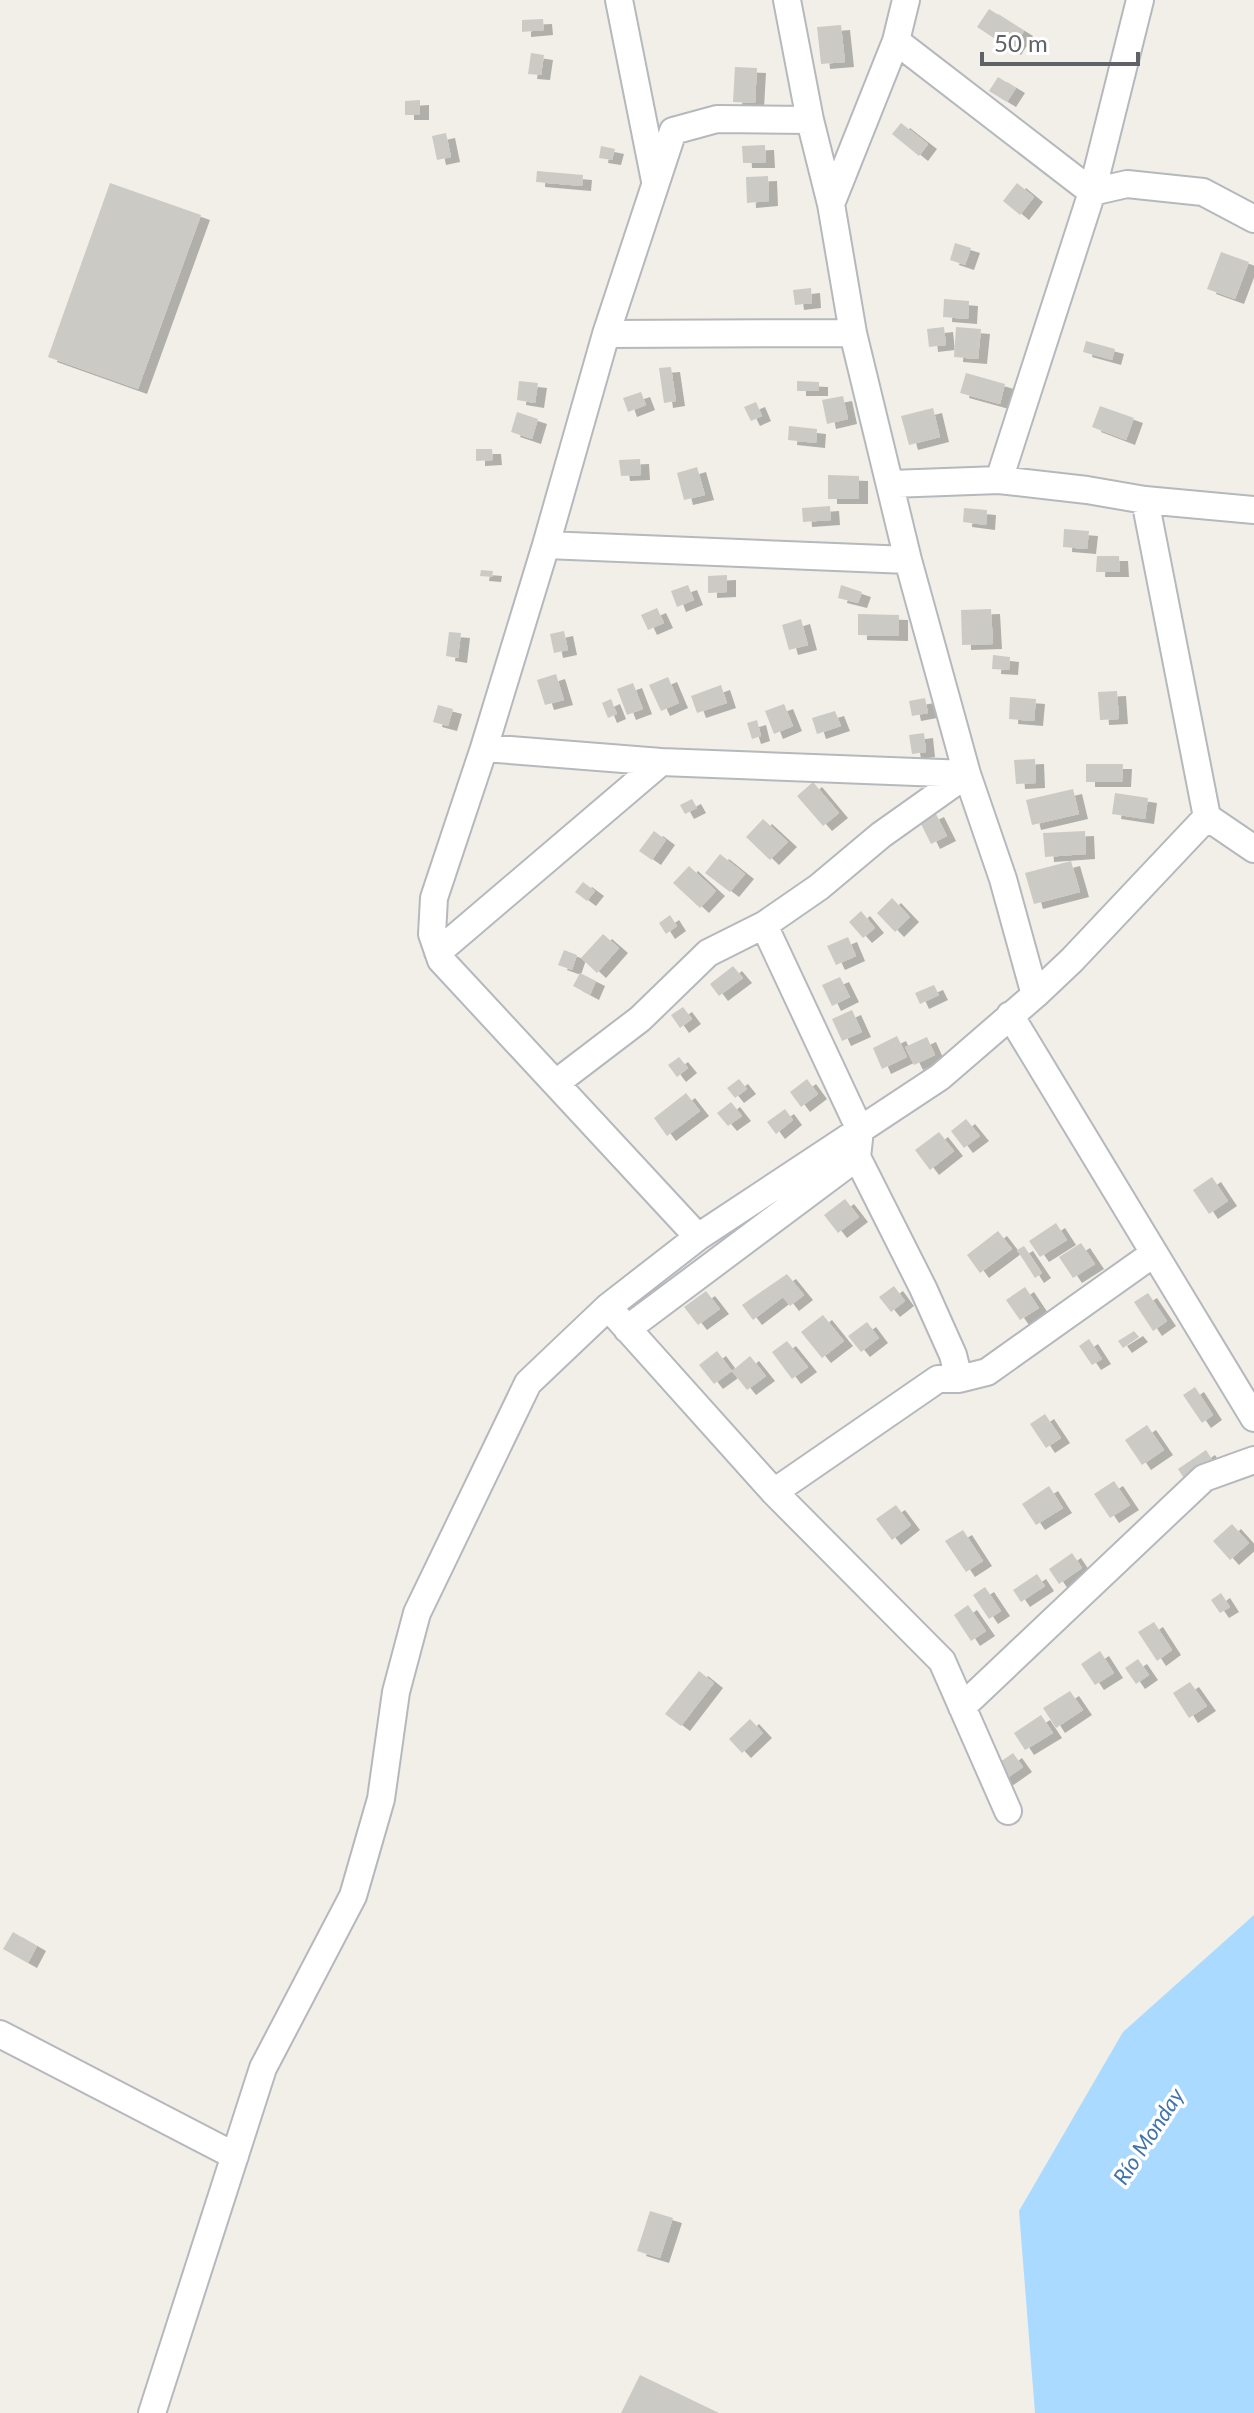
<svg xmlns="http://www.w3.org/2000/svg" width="1254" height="2413" font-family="Lato,sans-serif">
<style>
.water{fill:#aadaff}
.building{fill:#cccac5;filter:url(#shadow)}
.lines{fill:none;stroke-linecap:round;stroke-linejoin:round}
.minor-casing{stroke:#b5b8bc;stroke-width:30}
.minor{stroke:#fff;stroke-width:26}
.labels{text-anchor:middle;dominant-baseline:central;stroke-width:7;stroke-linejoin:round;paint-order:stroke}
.water-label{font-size:22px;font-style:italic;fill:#4174aa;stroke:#fff}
</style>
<defs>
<filter id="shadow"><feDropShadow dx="9" dy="5" stdDeviation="0" flood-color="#0004"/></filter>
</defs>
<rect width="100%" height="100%" fill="#f1efe8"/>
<!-- water -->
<path class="water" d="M1254,1915V2413H1035L1019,2211L1123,2032Z"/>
<!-- building -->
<path class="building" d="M989,9L1024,31L1012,50L977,27Z
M543,19L544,30L522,32V20Z
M841,25L845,62L821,64L817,27Z
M531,53L544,55L541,75L528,74Z
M735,67L757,68L755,103L733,102Z
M998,77L1016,88L1007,102L989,91Z
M420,100V115H405V101Z
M901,123L928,144L919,156L892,134Z
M446,133L451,157L437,160L432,136Z
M765,145L766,163H743L742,146Z
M601,146L615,149L612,160L599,158Z
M537,171L583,175L582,186L536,182Z
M768,176L769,201L747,203L746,177Z
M110,183L201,215L138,389L48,357Z
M1017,183L1034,197L1020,215L1003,201Z
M955,243L971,248L965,265L950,260Z
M1221,252L1249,262L1235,299L1207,289Z
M811,288L812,303L795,305L793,290Z
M944,299L969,301L968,319L943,317Z
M944,327L946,345L929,347L927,329Z
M956,327L981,329L978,359L954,357Z
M1086,341L1115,349L1112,360L1083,352Z
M671,367L676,401L664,403L659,368Z
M966,373L1005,384L1000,404L960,393Z
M519,381L538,383L535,403L517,400Z
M797,381L819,382V391H797Z
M641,392L646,405L628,412L623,398Z
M843,396L848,419L827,424L822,400Z
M756,402L762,416L751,421L744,407Z
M1100,406L1134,418L1126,440L1092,427Z
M933,408L940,437L909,445L901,416Z
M517,412L538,419L532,439L511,432Z
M789,426L817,429L816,443L788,440Z
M476,449H492L493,460L476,461Z
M640,459L641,475L621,476L619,460Z
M697,467L705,495L684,500L677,473Z
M828,475L859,476V499H828Z
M830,506L831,520L803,522L802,508Z
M964,508L987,510L986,525L963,522Z
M1064,529L1089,531L1087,549L1063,547Z
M1097,556H1119L1120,572H1096Z
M481,570L493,571L492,577L480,576Z
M727,575V592L708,593V576Z
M688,585L694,600L677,607L671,591Z
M841,585L862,592L858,603L838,598Z
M657,608L664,623L648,630L641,615Z
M991,609L993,644L962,645L961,610Z
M858,614L899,615V636L858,635Z
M801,619L808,645L789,650L782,625Z
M564,631L568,650L554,653L550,634Z
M449,632L461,633L458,658L446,656Z
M993,655L1010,657L1009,670L992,669Z
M556,674L564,700L545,705L537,680Z
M668,677L679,703L661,711L649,685Z
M633,683L643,709L627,715L617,689Z
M721,685L727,703L697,713L691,696Z
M1117,691L1119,719L1100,720L1098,692Z
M1010,697L1036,699L1034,721L1009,719Z
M925,698L928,713L912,716L909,701Z
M611,699L617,714L608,718L602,703Z
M784,704L793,726L774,734L765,711Z
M438,705L453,709L448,726L433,722Z
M835,711L841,726L817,734L812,718Z
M757,720L761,736L752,739L747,723Z
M924,733L926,752L912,754L909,735Z
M1035,759L1036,783L1016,784L1014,760Z
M1086,764H1123L1122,782H1086Z
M813,782L839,813L823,826L797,796Z
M1073,789L1079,814L1032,825L1026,800Z
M1115,793L1148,798L1145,819L1112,814Z
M692,799L697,808L685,814L680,805Z
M935,812L947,836L931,844L919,820Z
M763,819L788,842L770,860L746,837Z
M654,831L666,840L652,860L639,851Z
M1085,831L1086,854L1045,857L1043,833Z
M720,854L745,874L730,892L705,873Z
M1071,861L1080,892L1034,904L1025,873Z
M689,866L716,891L700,908L673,883Z
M583,882L595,891L587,901L575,892Z
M892,898L910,917L895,932L877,913Z
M861,911L875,928L863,938L849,922Z
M670,915L677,926L666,934L659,923Z
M603,934L619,948L597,973L581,958Z
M848,937L856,956L836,965L827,946Z
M564,950L577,955L572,970L558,965Z
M733,966L743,978L719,996L710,984Z
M580,973L596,981L590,995L573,986Z
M840,977L850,997L832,1006L822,985Z
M934,985L939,995L920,1004L915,993Z
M683,1007L692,1019L680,1028L671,1015Z
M852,1010L862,1032L842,1041L832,1019Z
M897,1036L907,1057L882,1069L873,1048Z
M927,1037L935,1055L914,1065L905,1047Z
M679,1057L688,1068L677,1077L668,1065Z
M739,1079L747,1089L735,1098L727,1088Z
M807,1079L818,1094L801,1107L790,1092Z
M686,1093L700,1111L667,1136L654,1118Z
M731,1102L742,1116L728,1126L717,1113Z
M785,1109L793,1120L776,1134L767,1122Z
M966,1119L980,1136L964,1148L951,1131Z
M939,1132L954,1151L930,1170L915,1150Z
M1212,1177L1228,1201L1209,1214L1193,1190Z
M845,1199L859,1217L838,1233L824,1215Z
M1056,1223L1067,1240L1040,1257L1029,1241Z
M998,1231L1012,1249L980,1273L967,1255Z
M1081,1243L1095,1264L1073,1278L1059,1257Z
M1024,1246L1042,1273L1035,1278L1017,1250Z
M787,1274L804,1295L790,1306L783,1297L753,1320L742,1305Z
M894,1286L905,1301L891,1312L879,1297Z
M1025,1287L1039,1308L1020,1320L1006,1300Z
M706,1291L720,1309L698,1325L684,1307Z
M1148,1293L1167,1321L1153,1331L1134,1302Z
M823,1315L844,1341L822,1358L801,1332Z
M867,1322L879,1338L861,1352L848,1336Z
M1134,1331L1139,1337L1123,1348L1118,1341Z
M1089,1339L1102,1359L1092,1365L1079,1346Z
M787,1341L808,1367L792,1379L772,1352Z
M717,1351L732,1371L714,1384L699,1365Z
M750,1356L766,1376L747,1390L732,1371Z
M1195,1387L1213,1415L1202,1423L1183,1395Z
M1045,1414L1061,1438L1046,1448L1030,1424Z
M1147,1425L1164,1450L1142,1465L1125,1440Z
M1206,1450L1215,1464L1187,1483L1178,1469Z
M1114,1481L1130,1505L1110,1518L1094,1494Z
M1049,1486L1063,1508L1036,1525L1022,1504Z
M896,1505L911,1525L892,1540L876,1519Z
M1232,1524L1249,1543L1230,1560L1213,1541Z
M963,1530L983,1561L966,1572L945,1541Z
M1072,1553L1082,1568L1059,1584L1049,1569Z
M1037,1574L1045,1586L1021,1602L1013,1590Z
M985,1587L1001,1611L989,1619L973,1595Z
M1221,1593L1230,1607L1220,1613L1211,1600Z
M968,1605L986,1631L971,1641L954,1615Z
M1154,1622L1172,1650L1157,1661L1138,1632Z
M1100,1651L1114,1673L1095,1685L1081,1664Z
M1138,1659L1149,1675L1136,1684L1125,1668Z
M699,1671L714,1683L681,1726L665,1714Z
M1190,1682L1207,1706L1189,1718L1173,1693Z
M1070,1691L1083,1710L1056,1728L1043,1708Z
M1041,1715L1053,1733L1025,1750L1014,1733Z
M750,1719L763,1733L742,1753L729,1739Z
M1013,1753L1023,1767L1003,1781L993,1767Z
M13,1932L37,1946L28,1963L3,1949Z
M650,2211L673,2218L660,2258L637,2251Z
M640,2375L719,2413H621Z"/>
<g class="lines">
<!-- minor casing -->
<g class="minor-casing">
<path id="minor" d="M619,0L655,181
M896,41L1092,192L1127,184L1203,192L1254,219
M831,204L896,41L906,0
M606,334L853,333
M999,480L1092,192L1140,0
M891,484L999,480L1087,490L1145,500L1254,510
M1145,500L1207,817L1254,849
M546,545L908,560
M484,748L661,762L967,774
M764,925L860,1130L857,1157L923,1288L953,1355L959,1379
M438,952L661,762
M1035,995L1072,960L1207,817
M1010,1015L1254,1418
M556,1083L640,1019L708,953L764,925L819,887L881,835L967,774
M698,1237L441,960L432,934L434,898L484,748L546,545L606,334L673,131L717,119L810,120
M608,1307L774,1492L942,1661L1008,1811
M627,1329L857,1157
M774,1492L938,1379H959L987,1372L1153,1254
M962,1707L1204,1478L1254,1460
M0,2034L235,2156
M152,2413L263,2068L353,1896L381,1799L396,1692L417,1613L528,1383L608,1307L698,1237L940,1077L1035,995L1003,879L967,774L908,560L853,333L831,204L810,120L787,0"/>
</g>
<!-- minor -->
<use href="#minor" class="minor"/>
</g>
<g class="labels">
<!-- water labels -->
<g class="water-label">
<text transform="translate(1148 2136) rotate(-57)">Río Monday</text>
</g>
</g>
<!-- scale -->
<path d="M982 52v12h156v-12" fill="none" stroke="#5f6368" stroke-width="4"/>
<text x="994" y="52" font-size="24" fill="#5f6368" stroke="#ffffff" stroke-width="6" paint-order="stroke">50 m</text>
</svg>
